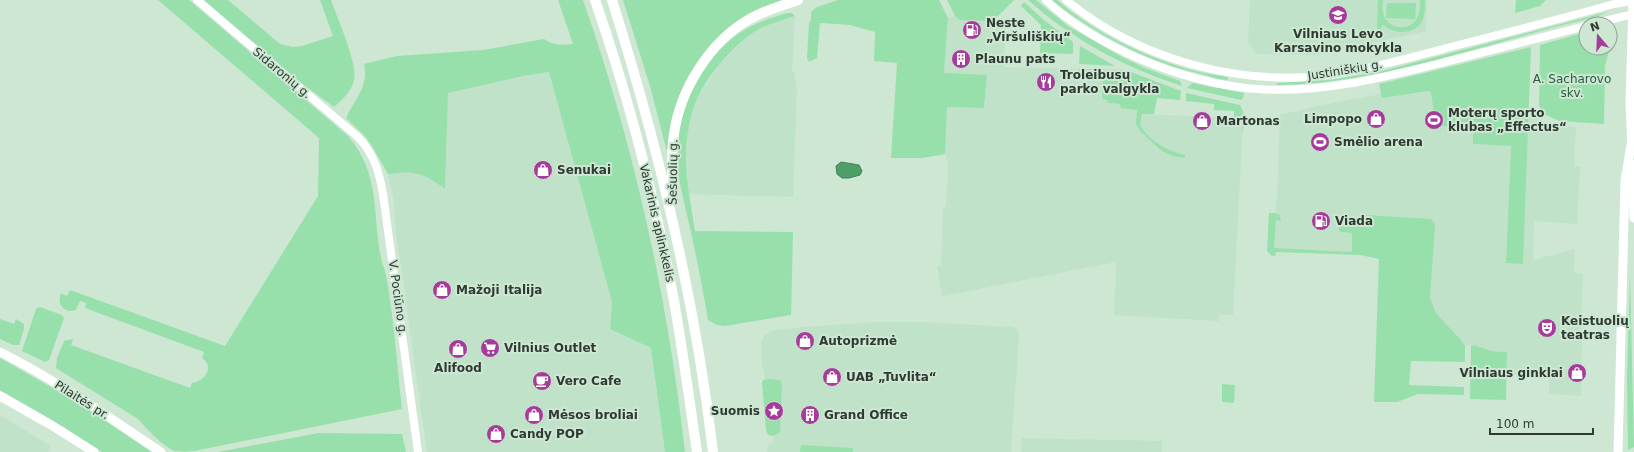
<svg xmlns="http://www.w3.org/2000/svg" width="1634" height="452" font-family="'DejaVu Sans',sans-serif">
<style>
.built{fill:#c0e2c8}
.green{fill:#97e0ab}
.water{fill:#4c9f67;stroke:#438157}
.lines{fill:none;stroke-linecap:round;stroke-linejoin:round}
.secondary{stroke:#fff;stroke-width:8}
.primary{stroke:#fff;stroke-width:9}
.highway{stroke:#fff;stroke-width:10}
.labels{text-anchor:middle;dominant-baseline:central;stroke-width:4;stroke-linejoin:round;paint-order:stroke}
.poi-label{font-size:12px;font-weight:bold;fill:#2f3a32;stroke:#cde7d3;text-anchor:start}
.street-label{font-size:12px;fill:#2f3a32;stroke:#cde7d3}
.park-label{font-size:12px;fill:#245f39;stroke:#cde7d3}
</style>
<rect width="100%" height="100%" fill="#cde7d3"/>
<!-- built -->
<path class="built" d="M1250,0H1427L1426,31L1318,55L1257,54L1248,43Z
M795,16L792,71L794,72L797,91L793,197L689,194L686,155L688,129L698,97L720,63L740,44L756,31L778,21Z
M955,16L960,20L993,21L1000,33L999,42L1005,43L1004,67L1079,69V76L1103,77L1108,103L1121,104L1137,110L1142,114L1221,117V120L1243,121L1233,315H1219V321L1114,315L1116,262L942,296L937,266L941,265L943,207H946L948,166L945,154L947,107L984,108L987,76L944,74L948,18Z
M549,72L612,302L610,329L651,348L665,452H427L395,225L394,203L388,174L401,172L418,173L430,178L445,189L448,93L523,76Z
M1429,91L1431,93L1434,114H1441L1474,127L1473,144L1511,146L1506,263H1523L1528,114H1533L1540,122L1576,127L1574,167H1580L1577,224L1534,221L1533,260L1575,249L1574,273L1583,274L1580,339L1582,340L1581,396L1549,394V376L1507,374V352L1491,351L1475,345L1465,346L1460,339L1436,313L1430,298L1431,279L1364,221H1356L1339,227L1341,232L1352,233V253L1274,248L1276,220H1281L1280,215L1275,213L1277,197L1280,115L1318,106L1381,94L1382,98Z
M876,322H920L1013,327L1017,329L1019,335L1011,452H767L768,445L773,443L774,436H776L782,385L768,379L765,380L764,371L762,366L761,343L765,334L776,330L802,327Z
M0,415L51,446L48,452H0Z
M1022,438L1162,441V452H1021Z"/>
<!-- green -->
<path class="green" d="M158,0H189L348,136C381,175 372,212 381,258C382,264 385,269 386,275C394,319 397,365 402,409L199,450C193,452 180,452 174,451C160,444 148,430 138,419L56,368L57,358L64,341L73,339L71,345L190,388L192,383C205,381 215,367 202,358L204,352L85,308L86,303L80,301L76,310C65,314 56,305 61,293L67,296L70,290L225,346L318,196L319,138Z
M204,0H228L280,44L293,47L302,46L333,36L320,0H331C337,18 358,63 354,80C351,92 343,99 334,107L301,83Z
M558,0H583C634,145 668,299 685,452H665L651,348L610,329L612,302L549,72L523,76L448,93L445,189C424,173 415,170 388,174L372,146L365,136L346,118C355,98 369,88 364,64L397,56L483,50L544,39C554,46 561,45 573,44Z
M623,0H783L760,8L694,68L682,90L676,107L669,133L667,152L650,86Z
M838,0H939L948,18L944,73L987,75L984,108L947,107L945,154L923,158H891L897,63L874,61L875,32L850,25L820,23L817,58L809,62L807,58L809,23L811,20V12L817,7Z
M947,0H1014L993,21L960,20L955,16Z
M1028,0H1036L1068,26L1122,57L1145,68L1180,81L1182,86C1124,67 1073,40 1028,0Z
M1051,0H1057C1095,33 1143,56 1191,70C1202,73 1215,75 1227,77L1228,80C1219,80 1209,76 1201,74C1146,62 1096,34 1051,0Z
M1378,0H1383C1382,5 1382,11 1384,16C1390,31 1413,31 1418,16C1420,11 1420,5 1420,0H1425C1425,6 1425,13 1423,19C1416,36 1394,35 1382,24L1381,30H1377Z
M1516,0H1546L1540,6L1515,13Z
M1024,2L1044,20L1073,42V54L1040,53L1041,25L1021,6Z
M1387,3H1416L1415,19L1386,18Z
M1607,12C1601,17 1556,26 1544,30C1456,54 1369,84 1277,85V83L1329,80L1382,71Z
M787,13H792L795,16C782,20 768,24 756,31C734,45 709,73 698,97C690,114 686,137 686,156C686,181 691,206 695,231L793,232L791,315L725,326L717,325L708,320C703,290 697,259 690,228C685,204 677,179 677,154C675,112 697,66 730,40C746,26 767,19 787,13Z
M1586,32V48H1610L1605,66L1604,124L1559,121L1544,114L1539,106L1540,45Z
M1080,46L1115,66L1079,64Z
M1531,47L1523,264L1506,263L1511,146L1473,144V127L1440,126L1441,115L1434,114L1431,93L1429,91L1382,98L1379,84Z
M1079,69L1126,70L1181,91L1180,100L1157,98L1154,114H1142L1140,125C1149,141 1167,151 1185,155V158L1172,156L1162,151L1140,131L1136,124L1137,110L1121,108L1120,104L1108,103L1107,100L1102,99L1103,77L1079,76Z
M1192,83L1244,93L1243,98L1241,100L1187,88Z
M1186,93L1240,105C1245,115 1247,121 1242,132L1243,121H1234V111L1214,110V104L1186,101Z
M1269,213H1275L1280,215L1281,221L1276,220L1274,248L1352,252V233L1341,232L1338,229L1340,226L1345,225L1346,222L1364,221V217L1366,215L1431,219L1435,224L1430,298L1436,313L1460,339L1465,346V362L1411,361L1409,385L1464,387V395L1418,394L1397,402H1374L1379,259L1360,255L1276,252L1275,256H1272L1267,251Z
M1630,273L1634,447L1628,450L1627,379Z
M40,307L62,315L64,318L49,360L45,362L22,351L36,309Z
M0,319L14,324L16,319L24,324V329L19,345H13L0,339Z
M1475,345L1491,351L1507,352L1506,400L1470,399L1471,346Z
M0,358L84,406L151,452H102L64,427L0,390Z
M768,379L780,380L782,385L780,432L774,436L768,435L766,430L762,383L763,380Z
M1222,384L1235,385L1234,403L1222,402Z
M319,433L402,434L406,452H218Z
M801,445L853,448V452H800Z"/>
<!-- water -->
<path class="water" d="M841,162L859,165L862,171L860,175L849,178H842L837,174L836,166Z"/>
<g class="lines">
<!-- secondary -->
<path class="secondary" d="M197,0L358,137C374,154 379,171 383,194L418,452
M1046,0C1073,26 1106,44 1140,59C1178,75 1217,86 1257,89C1320,94 1385,77 1445,62C1492,50 1539,38 1586,26
M1066,0C1139,60 1242,88 1336,74C1378,67 1420,55 1462,44C1513,31 1564,18 1614,4L1634,1
M1592,24L1634,14"/>
<!-- primary -->
<path class="primary" d="M1632,151L1630,103L1633,0
M1632,164L1634,218
M0,352C56,380 108,417 161,452
M0,396L51,425L94,452
M1618,452L1625,181L1631,145"/>
<!-- highway -->
<path class="highway" d="M595,0C628,95 653,192 672,290C682,344 689,398 697,452
M612,0C659,149 695,297 713,452
M672,198C672,177 671,155 674,134C680,90 709,43 748,20C763,11 781,6 798,0"/>
</g>
<!-- icons -->
<defs>
<g id="school-disc" transform="scale(1)"><circle r="9.5" fill="#a63b9b" stroke="#cde7d3"/><path d="M0-5L7-2L0 1L-7-2ZM-4 1L0 2.5L4 1V4Q0 6-4 4Z" fill="#fff"/></g>
<g id="fuel-disc" transform="scale(1)"><circle r="9.5" fill="#a63b9b" stroke="#cde7d3"/><path d="M-5.5-6h7V0h2V4h1.3V-2.5L3-4.5l.8-.8L6-3V5H2.5V1h-1V6h-7ZM-4.2-4.7v3.2H.2V-4.7Z" fill="#fff"/></g>
<g id="building-disc" transform="scale(1)"><circle r="9.5" fill="#a63b9b" stroke="#cde7d3"/><path d="M-4-6H4V6H1V3H-1V6H-4ZM-2.5-4.3h1.7v1.8h-1.7ZM.8-4.3h1.7v1.8H.8ZM-2.5-1h1.7V.8h-1.7ZM.8-1h1.7V.8H.8Z" fill="#fff"/></g>
<g id="restaurant-disc" transform="scale(1)"><circle r="9.5" fill="#a63b9b" stroke="#cde7d3"/><path d="M-5-6h1v4h1v-4h1v4h1v-4h1v5L-1.5 .5V6h-2V.5L-5-1ZM5-6V6H3V1.5H1.5Q1.5-4 5-6Z" fill="#fff"/></g>
<g id="shop-disc" transform="scale(1)"><circle r="9.5" fill="#a63b9b" stroke="#cde7d3"/><path d="M-5-2.5h2.3a2.7 3.5 0 0 1 5.4 0H5L5.5 6h-11ZM-1.5-2.5h3a1.5 2.3 0 0 0-3 0Z" fill="#fff"/></g>
<g id="stadium-disc" transform="scale(1)"><circle r="9.5" fill="#a63b9b" stroke="#cde7d3"/><path d="M0-5a6.5 5 0 1 0 0 10a6.5 5 0 1 0 0-10ZM-3.5-1.8h7v3.6h-7Z" fill="#fff"/></g>
<g id="theatre-disc" transform="scale(1)"><circle r="9.5" fill="#a63b9b" stroke="#cde7d3"/><path d="M-5-5.5Q0-4 5-5.5V0Q5 5 0 6Q-5 5-5 0ZM-3.3-2.5H-1v1.5H-3.3ZM1-2.5H3.3v1.5H1ZM-2.8 1Q0 5.5 2.8 1Z" fill="#fff"/></g>
<g id="supermarket-disc" transform="scale(1)"><circle r="9.5" fill="#a63b9b" stroke="#cde7d3"/><path d="M-6-5.5h2.5l.6 2H6L4.5 2H-2.5L-4.4-4H-6ZM-1.5 3.2a1.3 1.3 0 1 0 .1 0ZM3 3.2a1.3 1.3 0 1 0 .1 0Z" fill="#fff"/></g>
<g id="cafe-disc" transform="scale(1)"><circle r="9.5" fill="#a63b9b" stroke="#cde7d3"/><path d="M-5.5-4.5H6V0H3Q3 3.5 0 3.5H-2.5Q-5.5 3.5-5.5 0ZM3-3.2v2h1.7v-2ZM-6 4.5H4V6H-6Z" fill="#fff"/></g>
<g id="sight-disc" transform="scale(1)"><circle r="9.5" fill="#a63b9b" stroke="#cde7d3"/><path d="M0-6L1.8-2.2L6-1.7L2.9 1.2L3.7 5.4L0 3.3L-3.7 5.4L-2.9 1.2L-6-1.7L-1.8-2.2Z" fill="#fff"/></g>
</defs>
<g fill-rule="evenodd">
<use href="#school-disc" x="1338" y="15"/>
<use href="#fuel-disc" x="972" y="30"/>
<use href="#building-disc" x="961" y="59"/>
<use href="#restaurant-disc" x="1046" y="82"/>
<use href="#shop-disc" x="1376" y="119"/>
<use href="#stadium-disc" x="1434" y="120"/>
<use href="#shop-disc" x="1202" y="121"/>
<use href="#stadium-disc" x="1320" y="142"/>
<use href="#shop-disc" x="543" y="170"/>
<use href="#fuel-disc" x="1321" y="221"/>
<use href="#shop-disc" x="442" y="290"/>
<use href="#theatre-disc" x="1547" y="328"/>
<use href="#shop-disc" x="805" y="341"/>
<use href="#supermarket-disc" x="490" y="348"/>
<use href="#shop-disc" x="458" y="349"/>
<use href="#shop-disc" x="1577" y="373"/>
<use href="#shop-disc" x="832" y="377"/>
<use href="#cafe-disc" x="542" y="381"/>
<use href="#sight-disc" x="774" y="411"/>
<use href="#shop-disc" x="534" y="415"/>
<use href="#building-disc" x="810" y="415"/>
<use href="#shop-disc" x="496" y="434"/>
</g>
<g class="labels">
<!-- poi labels -->
<g class="poi-label">
<text x="986" y="23">Neste<tspan x="986" dy="14">„Viršuliškių“</tspan></text>
<text x="1338" y="34" text-anchor="middle">Vilniaus Levo<tspan x="1338" dy="14">Karsavino mokykla</tspan></text>
<text x="975" y="59">Plaunu pats</text>
<text x="1060" y="75">Troleibusų<tspan x="1060" dy="14">parko valgykla</tspan></text>
<text x="1448" y="113">Moterų sporto<tspan x="1448" dy="14">klubas „Effectus“</tspan></text>
<text x="1362" y="119" text-anchor="end">Limpopo</text>
<text x="1216" y="121">Martonas</text>
<text x="1334" y="142">Smėlio arena</text>
<text x="557" y="170">Senukai</text>
<text x="1335" y="221">Viada</text>
<text x="456" y="290">Mažoji Italija</text>
<text x="1561" y="321">Keistuolių<tspan x="1561" dy="14">teatras</tspan></text>
<text x="819" y="341">Autoprizmė</text>
<text x="504" y="348">Vilnius Outlet</text>
<text x="458" y="368" text-anchor="middle">Alifood</text>
<text x="1563" y="373" text-anchor="end">Vilniaus ginklai</text>
<text x="846" y="377">UAB „Tuvlita“</text>
<text x="556" y="381">Vero Cafe</text>
<text x="760" y="411" text-anchor="end">Suomis</text>
<text x="548" y="415">Mėsos broliai</text>
<text x="824" y="415">Grand Office</text>
<text x="510" y="434">Candy POP</text>
</g>
<!-- street labels -->
<g class="street-label">
<text transform="translate(1345 70) rotate(-9)">Justiniškių g.</text>
<text transform="translate(282 73) rotate(40)">Sidaronių g.</text>
<text transform="translate(673 172) rotate(-89)">Šešuolių g.</text>
<text transform="translate(657 223) rotate(77)">Vakarinis aplinkkelis</text>
<text transform="translate(398 298) rotate(82)">V. Pociūno g.</text>
<text transform="translate(82 400) rotate(32)">Pilaitės pr.</text>
</g>
<!-- park labels -->
<g class="park-label">
<text x="1572" y="79">A. Sacharovo<tspan x="1572" dy="14">skv.</tspan></text>
</g>
</g>
<!-- north arrow -->
<g transform="translate(1598 36) rotate(341)"><circle r="19" fill="#cde7d3" stroke="#8ea293"/>
<path d="M0-3L7 15L0 10L-7 15Z" fill="#a63b9b"/>
<text y="-6" font-size="11" font-weight="bold" text-anchor="middle" fill="#2f3a32">N</text>
</g>
<!-- scale -->
<path d="M1490 428v6h103v-6" fill="none" stroke="#2f3a32" stroke-width="2"/>
<text x="1496" y="428" font-size="12" fill="#2f3a32" stroke="#cde7d3" stroke-width="3" paint-order="stroke">100 m</text>
</svg>
